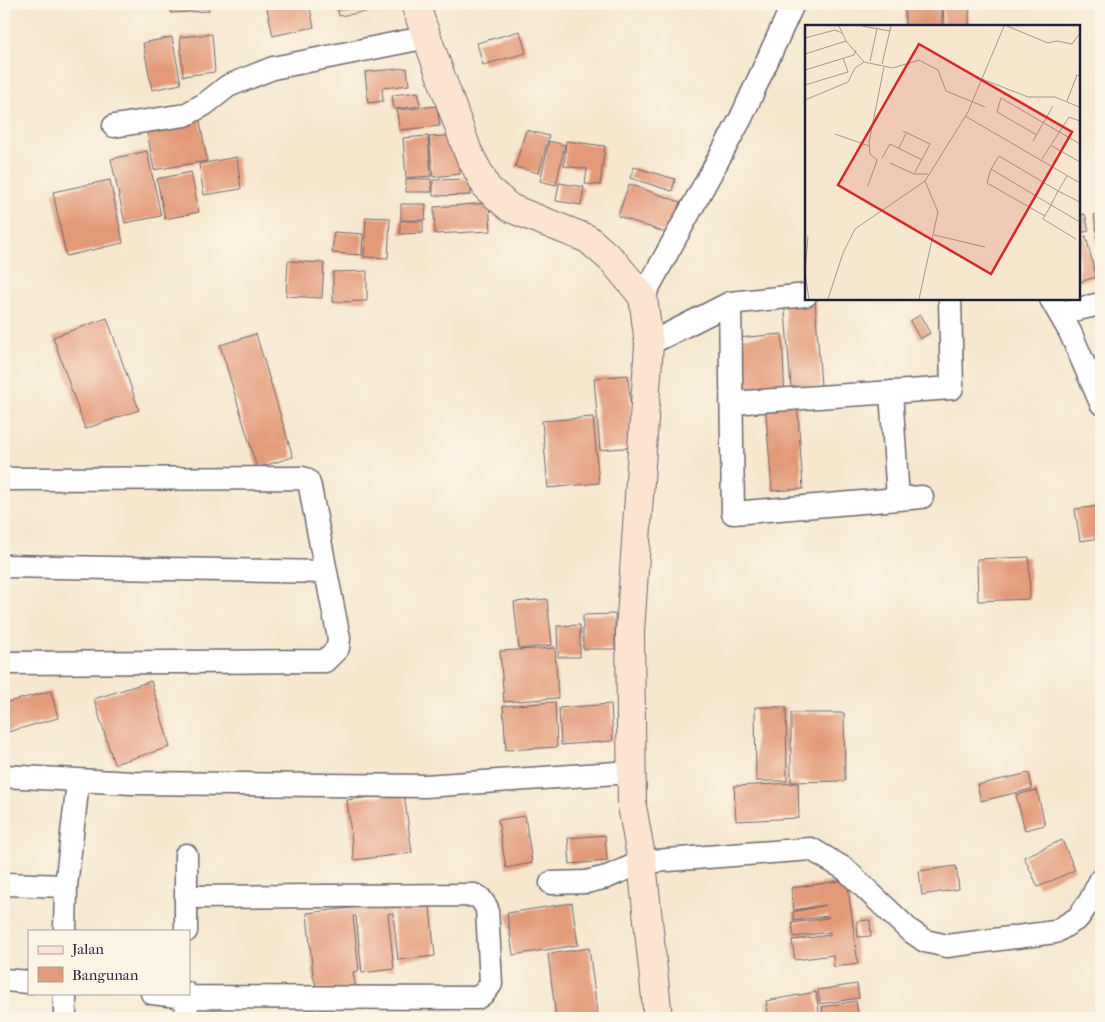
<svg xmlns="http://www.w3.org/2000/svg" width="1105" height="1022" font-family="'IM FELL French Canon',serif">
<style>
.building{fill:#e39a79}
.lines{fill:none;stroke-linecap:round;stroke-linejoin:round}
.street-casing{stroke:#6c676e;stroke-width:25}
.secondary-casing{stroke:#6c676e;stroke-width:30}
.street{stroke:#fff;stroke-width:22}
.secondary{stroke:#fde4d1;stroke-width:28}
.inset-road{fill:none;stroke:#a19893;stroke-width:1}
.view{fill:#d62828;fill-opacity:0.15;stroke:#d62828;stroke-width:2.5}
.inset-edge{fill:none;stroke:#22223b;stroke-width:2.5}
</style>
<rect width="100%" height="100%" fill="#fcf5e5"/>
<filter id="ink" filterUnits="userSpaceOnUse"><feTurbulence type="fractalNoise" baseFrequency=".02" numOctaves="2"/><feDisplacementMap in="SourceGraphic" scale="10" xChannelSelector="R" yChannelSelector="G"/><feConvolveMatrix kernelMatrix="1 2 1 2 8 2 1 2 1" color-interpolation-filters="sRGB"/></filter>
<filter id="wash" filterUnits="userSpaceOnUse"><feTurbulence type="fractalNoise" baseFrequency=".0096" numOctaves="4" result="noise"/><feDisplacementMap in="SourceGraphic" scale="20" xChannelSelector="R" yChannelSelector="G"/><feGaussianBlur stdDeviation="1.12" result="paint"/><feColorMatrix in="noise" values="0 0 0 0 0 0 0 0 0 0 0 0 0 0 0 0 0 1.4 0 .05"/><feComposite in="paint" operator="in"/></filter>
<g filter="url(#wash)">
<rect width="100%" height="100%" fill="#f6e7ce"/>
<g id="blocks">
<!-- building -->
<path class="building" d="M171,4H208L209,11L171,13Z
M266,4H309L314,27L273,36Z
M337,4H370L371,11L339,16Z
M372,4H395L396,7L373,10Z
M905,4H942V26H905Z
M943,4H969V26H944Z
M520,31L526,53L483,65L477,43Z
M212,34L215,72L183,76L180,37Z
M172,37L181,84L152,90L143,43Z
M407,68L409,85L382,88L383,101L368,103L365,72Z
M418,92L420,106L394,109L392,95Z
M437,106L440,126L399,130L397,110Z
M199,115L207,161L154,170L146,125Z
M526,130L549,136L539,173L515,167Z
M457,135L460,174L433,177L429,137Z
M428,136L431,176L406,178L403,138Z
M549,141L565,145L556,185L540,181Z
M566,141L605,146L600,185L585,184L587,169L564,166Z
M147,151L161,216L125,223L111,159Z
M237,157L241,189L204,195L199,164Z
M634,167L675,179L672,191L630,178Z
M191,172L199,212L165,219L157,179Z
M406,179H431L432,192H406Z
M471,179V195L433,196V180Z
M110,180L123,243L66,256L53,192Z
M559,183L584,187L581,205L556,201Z
M629,184L680,202L669,234L618,216Z
M489,203L491,231L435,234L434,207Z
M401,204H426L425,220H401Z
M1101,213V231L1097,232L1094,215Z
M1085,214L1089,231L1079,233V215Z
M366,217L390,218L388,258L364,257Z
M400,221H423V233L400,234Z
M334,232L363,234L362,255L332,253Z
M1101,233V257H1100L1096,234Z
M1086,236L1096,277L1079,282V238Z
M288,261L324,263L322,298L286,296Z
M367,271V301L333,302V272Z
M784,298L815,299L821,386L791,388Z
M920,315L930,333L920,339L910,321Z
M107,318L139,410L85,429L53,337Z
M256,334L293,457L257,468L220,345Z
M782,334L785,398L739,395L737,338Z
M628,375L634,447L600,450L594,378Z
M797,400L803,489L772,491L765,402Z
M593,417L599,483L548,488L542,421Z
M1101,506V538L1080,541L1075,509Z
M1029,557L1030,599L978,601L977,559Z
M547,599L552,645L519,649L514,602Z
M615,614V649H583V615Z
M580,625V657H558L557,626Z
M555,648L558,698L504,702L500,651Z
M151,681L170,747L114,764L94,699Z
M51,691L58,718L4,733V703Z
M555,702L557,747L506,750L503,706Z
M611,704L613,741L561,745L559,708Z
M755,707H786L787,781H756Z
M791,713H844L845,781L791,782Z
M1029,773L1032,789L981,801L977,785Z
M798,783L799,818L736,821L734,786Z
M1037,790L1045,825L1025,830L1016,795Z
M404,793L412,853L354,860L347,800Z
M525,816L532,863L506,868L498,820Z
M605,835L607,861L570,864L568,838Z
M1062,840L1075,870L1038,887L1024,857Z
M956,866L959,889L922,895L919,871Z
M847,880L858,964L834,967L833,955L795,960L792,940L830,935V932L794,937L792,923L828,918V916L794,921L793,912L826,905L794,910L791,888Z
M429,899L435,956L398,960L393,913L388,914L394,969L362,973L356,916H353L359,971L353,972L356,990L317,989L313,976L307,913Z
M572,903L578,945L513,955L507,913Z
M870,920L871,936L858,937L857,921Z
M589,948L598,1018H556L548,954Z
M857,984L859,998L820,1004L818,990Z
M816,992L820,1018H769L766,1001Z
M856,1001L859,1018H824L822,1007Z"/>
</g>
</g>
<g filter="url(#ink)">
<use href="#blocks" fill-opacity="0" stroke="#6c676e" stroke-width="1"/>
<g class="lines">
<!-- street casing -->
<g class="street-casing">
<path id="street" d="M114,126L185,115L205,104L228,86L273,68L428,37
M643,297L741,118L793,4
M1051,299L1070,332L1101,403
M730,303L733,513L922,497
M1059,313L1101,304
M649,344L730,303L806,295
M891,392L898,499
M731,403L952,388L950,299
M4,479L303,478L308,481L310,487L326,572
M4,566L326,572L339,638L338,648L325,661L4,663
M4,776L132,783L425,786L631,772
M186,855V931
M551,883L586,882L607,877L642,862L811,849L845,869L909,930L925,941L947,946L1055,932L1078,918L1090,901L1101,879
M4,884L66,886
M65,931L66,886L78,782
M4,980L29,982
M65,993V1018
M152,993L186,997L477,998L484,993L491,984L487,908L480,898L474,895L187,897
M186,993L187,1018"/>
</g>
<!-- secondary casing -->
<g class="secondary-casing">
<path id="secondary" d="M415,4L468,152L487,188L510,208L588,239L613,261L643,297L649,344L630,632L632,806L642,862L658,1018"/>
</g>
<!-- street -->
<use href="#street" class="street"/>
<!-- secondary -->
<use href="#secondary" class="secondary"/>
</g>
</g>
<!-- overview -->
<g transform="translate(805 25)">
<rect width="275" height="275" fill="#f6e7ce"/>
<path class="inset-road" d="M34,1L41,16L59,37L88,43L114,35L133,45L141,66L180,82M57,1L85,6M202,1L243,18L252,16L267,19L275,8M0,13L30,5L37,8M0,29L41,16M65,36L72,4M77,39L86,1M0,45L49,30L51,25M177,54L223,72H250L274,82M0,60L43,47L38,33M0,75L43,57L50,43L59,37M262,76L272,50L275,51M160,91L275,158M98,106L125,119L109,149M30,109L64,121M232,110L192,87L196,73L275,119M228,116L248,81M247,121L275,137M94,123L101,108M194,131L253,166L246,180L186,144ZM77,133L85,119L117,135M237,134L264,92L275,96M85,138L109,149H123M186,144L182,158L240,191M262,151L253,166L275,177M63,161L72,135L65,129L64,117L79,42M129,210L180,222M3,211L0,248L4,274M271,214L238,194L246,180L275,197M23,274L38,228L50,204L120,156M114,274L133,187L120,156L163,87L199,1"/>
<path class="view" d="M114,19L267,107L186,249L33,160Z"/>
<rect width="275" height="275" class="inset-edge"/>
</g>
<!-- margin -->
<rect width="1105" height="1022" fill="none" stroke="#fcf5e5" stroke-width="20"/>
<!-- legend -->
<rect x="28" y="930" width="162" height="65" fill="#fcf5e5" stroke="#a5a1a1"/>
<rect x="38" y="946" width="25" height="8" fill="#fde4d1" stroke="#a5a1a1"/>
<text x="72" y="954" font-size="15" fill="#22223b">Jalan</text>
<rect x="38" y="967" width="25" height="15" fill="#e39a79" stroke="#a5a1a1"/>
<text x="72" y="980" font-size="15" fill="#22223b">Bangunan</text>
</svg>
